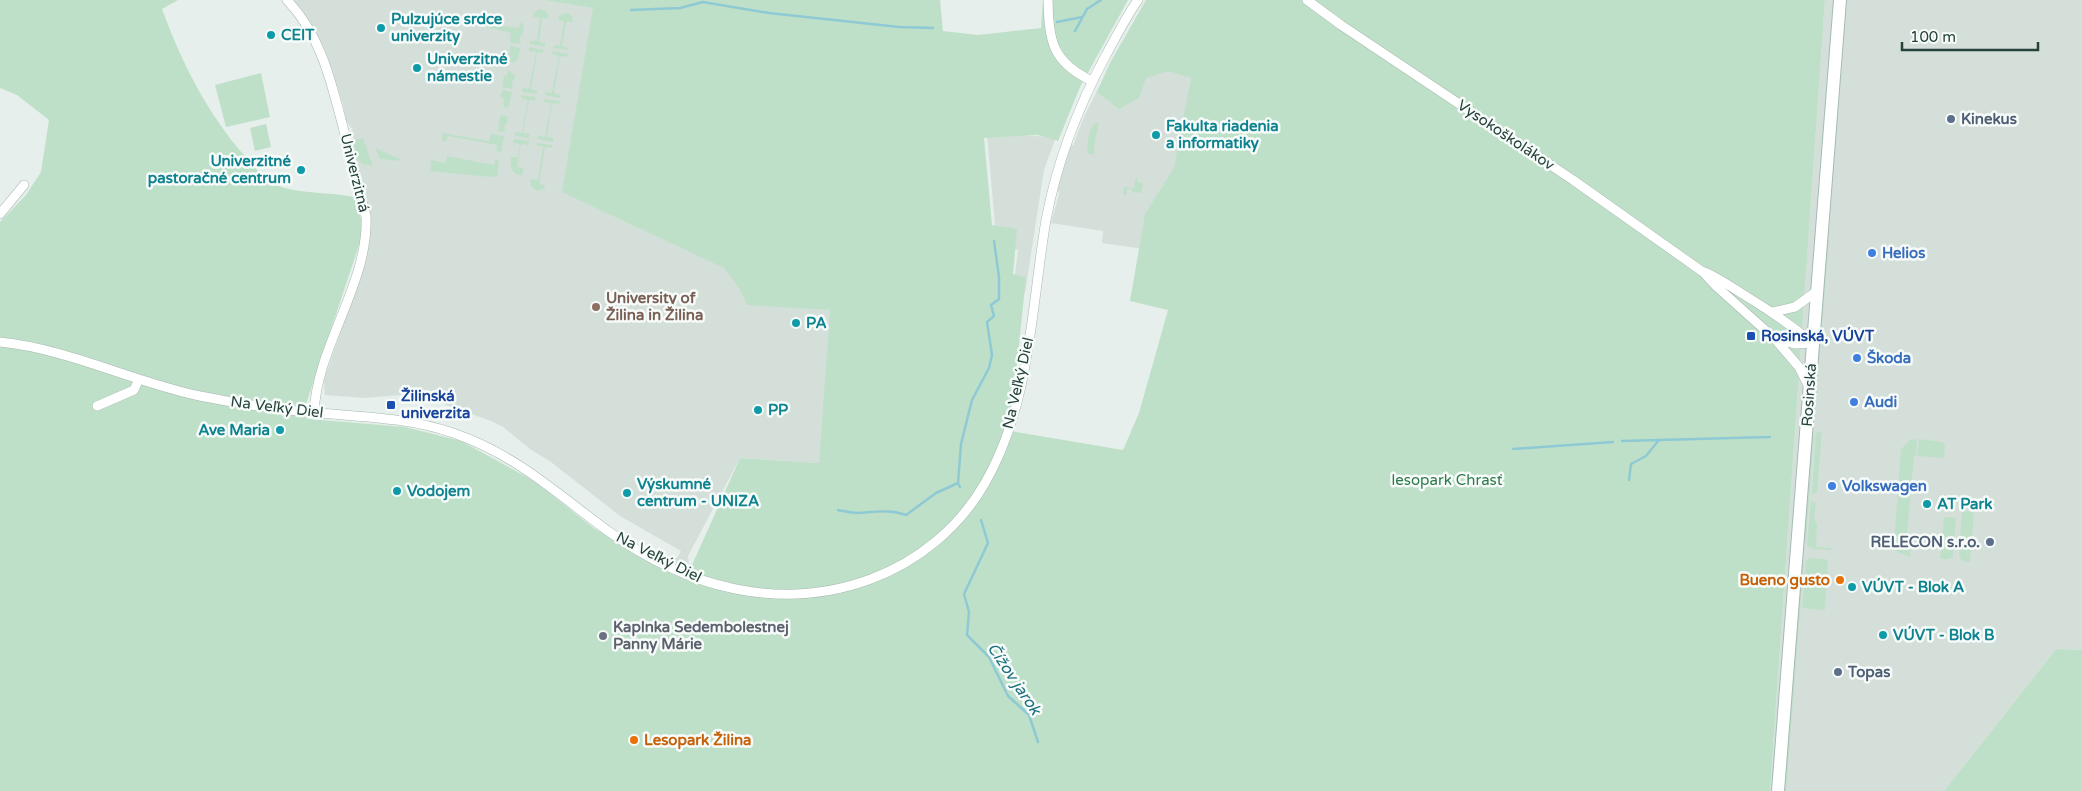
<svg xmlns="http://www.w3.org/2000/svg" width="2082" height="791" font-family="'Varela Round',sans-serif">
<style>
.built{fill:#d4dfda}
.green{fill:#bfe0c8}
.lines{fill:none;stroke-linecap:round;stroke-linejoin:round}
.stream{stroke:#8ec9d4;stroke-width:2.5}
.street-casing{stroke:#a8b8b2;stroke-width:10}
.secondary-casing{stroke:#a4bbb3;stroke-width:14}
.street{stroke:#fff;stroke-width:9}
.secondary{stroke:#fff;stroke-width:12}
.culture-dot{fill:#0f9aa8;stroke:#f7fbf9;stroke-width:2}
.service-dot{fill:#5c6f8a;stroke:#f7fbf9;stroke-width:2}
.shop-dot{fill:#3f7fe0;stroke:#f7fbf9;stroke-width:2}
.education-dot{fill:#8d6e63;stroke:#f7fbf9;stroke-width:2}
.transit-dot{fill:#1a4fb4;stroke:#f7fbf9;stroke-width:2}
.food-dot{fill:#e8710a;stroke:#f7fbf9;stroke-width:2}
.worship-dot{fill:#6b7280;stroke:#f7fbf9;stroke-width:2}
.labels{text-anchor:middle;dominant-baseline:central;stroke-width:5;stroke-linejoin:round;paint-order:stroke}
.culture-label{font-size:15px;font-weight:bold;fill:#0d838f;stroke:#f7fbf9;text-anchor:start}
.service-label{font-size:15px;font-weight:bold;fill:#4e5e75;stroke:#f7fbf9;text-anchor:start}
.street-label{font-size:15px;fill:#24423a;stroke:#f7fbf9}
.shop-label{font-size:15px;font-weight:bold;fill:#366cbe;stroke:#f7fbf9;text-anchor:start}
.education-label{font-size:15px;font-weight:bold;fill:#785e54;stroke:#f7fbf9;text-anchor:start}
.transit-label{font-size:15px;font-weight:bold;fill:#164399;stroke:#f7fbf9;text-anchor:start}
.park-label{font-size:15px;fill:#2d7a4b;stroke:#f7fbf9}
.food-label{font-size:15px;font-weight:bold;fill:#c56008;stroke:#f7fbf9;text-anchor:end}
.worship-label{font-size:15px;font-weight:bold;fill:#5b616d;stroke:#f7fbf9;text-anchor:start}
.water-label{font-size:16px;font-style:italic;fill:#1c6f80;stroke:#f7fbf9}
</style>
<rect width="100%" height="100%" fill="#e6efeb"/>
<!-- built -->
<path class="built" d="M293,0H655L855,267L819,463L740,458L688,556L689,566L698,574L666,560L677,558L681,551L620,516L551,462L530,449L503,427L491,421L416,394L364,398L325,395L324,380L363,268L370,237V216L349,132L353,130L346,121L343,104L320,40Z
M1825,0H2082V650L2056,649L1944,791H1770Z
M1112,61L1208,75L1178,254L1102,243L1103,231L1051,223L1060,191L1057,192L1070,143L1073,146L1083,119Z
M987,134L1056,137L1044,170L1025,293L1013,292L1018,250L997,248Z"/>
<!-- green -->
<path class="green" d="M0,0H178L162,9C182,64 210,119 251,163C258,171 266,181 276,185C298,194 330,192 355,197L364,230L302,416L308,417L309,419L405,427L461,441L534,481L595,529L688,574L740,458L819,463L830,310L747,305L739,288L724,268L562,192L593,8L545,0H940L943,31L978,35L1041,28L1043,0H1128L1080,87L1058,141L1038,135L984,138L992,225L1017,229L1013,274L1026,277L1010,431L1123,450L1139,413L1168,310L1130,301L1145,214L1174,168L1191,78L1168,71L1146,78L1139,98L1119,109L1097,92L1111,61L1146,0H1825L1770,791H0V222L26,195L41,172L49,120L17,95L0,88Z
M540,9L546,11L549,19L542,18L539,42L545,43V47L530,44V41H537L540,18L533,17L534,13Z
M565,13C571,13 573,16 573,22H566L562,46L569,48L568,50L553,48L554,45L560,46L564,21L558,20L559,16Z
M520,22L524,25L522,36H520L519,41L521,42V44L510,43L511,33L470,23L519,28Z
M512,46L520,48L518,59L513,63L510,61L511,56L509,55L510,47Z
M529,47L544,50L543,53L537,52L531,89L537,91V94L522,92L523,88L529,89L536,52L529,51Z
M553,51L568,54L567,57L560,56L554,93L561,95L560,98L545,95L546,92L552,93L559,56L552,54Z
M508,70L515,76L514,80H512L513,89L502,87L504,75L507,76Z
M261,73L270,117L226,127L215,85Z
M503,90L512,92L508,108L504,107L503,98L500,97Z
M521,95L536,97L535,100H529L523,133L530,134L529,138L515,136V132L522,133L528,100L521,98Z
M544,99L560,101L559,104L552,103L547,137L553,138V142L538,139V136L545,137L551,103L544,102Z
M503,115L508,117L506,125H504L505,132L498,131L500,116Z
M1096,123H1099L1095,141L1094,155L1087,153C1088,142 1087,130 1096,123Z
M266,124L271,147L255,151L250,128Z
M443,133L489,141L491,134L504,136L501,152L496,151L497,145L448,136L446,142L442,141Z
M363,138L373,166L362,164L355,155L352,140Z
M514,139L529,141L528,145L521,144L517,167L524,168L522,175H519C510,173 511,164 511,157H518L520,144L513,143Z
M537,143L552,145V148L545,147L539,184L545,185L544,189L538,191C533,189 529,185 531,179L538,180L543,147L536,145Z
M375,148L400,159L397,161L380,159Z
M447,156L494,165L495,159L499,160L497,176L491,177L430,171L431,160L445,163Z
M1136,177L1139,183H1143L1141,193L1133,192L1130,188L1127,190L1126,195H1123L1124,187L1134,188Z
M1829,238L1815,414L1814,418L1827,242Z
M1822,431L1817,493L1812,494L1816,433Z
M1814,434L1806,540L1805,543L1803,539L1812,436Z
M1917,439L1916,455L1914,456L1906,547L1910,548V557L1898,553L1894,544L1901,449L1910,440Z
M1919,439L1943,442L1945,446L1944,458L1917,456Z
M1811,501L1816,503L1814,518L1817,524L1816,547L1831,548V550L1813,549L1807,545Z
M1962,510L1974,513L1970,562L1962,561L1959,555Z
M1944,517L1956,518L1953,557L1948,559H1940Z
M1810,558L1825,559L1828,561L1825,610L1802,608L1806,561Z
M1804,562L1786,791H1783L1802,564Z
M2056,649L2082,650V791H1944Z"/>
<g class="lines">
<!-- stream -->
<path class="stream" d="M631,10L680,8L703,2L769,13L899,27L933,28
M1057,22L1082,17
M1075,31L1087,9L1101,0
M1622,441L1770,437
M1513,449L1613,442
M1629,480L1631,464L1646,456L1659,440
M960,487L958,483L961,444L972,400L989,368L992,355L987,322L994,316L991,305L999,299V277L994,241
M838,510C844,511 852,513 858,513C875,512 890,509 906,515L936,493L958,483
M981,520L988,543L964,594L969,612L967,635L989,657L1008,696L1029,715L1038,742"/>
<!-- street casing -->
<g class="street-casing">
<path id="street" d="M287,0C321,36 331,81 343,127C351,157 358,187 366,216C369,284 317,345 314,413
M1048,0C1049,41 1052,62 1092,81
M1307,0L1341,25L1573,180L1703,272L1716,286L1775,339L1796,344L1813,343
M0,214L24,185
M1705,272C1721,279 1734,289 1749,298C1772,312 1791,325 1813,343
M1773,312L1795,307L1817,291
M1775,339L1799,367L1808,385
M0,342C69,349 133,382 200,396C240,404 279,410 319,413C364,417 410,418 453,433C515,454 556,493 608,531C686,587 779,613 871,579C919,561 960,527 985,483C1031,403 1031,308 1046,220C1057,161 1078,107 1106,55C1116,37 1126,17 1138,0
M97,406L134,390L139,379"/>
</g>
<!-- secondary casing -->
<g class="secondary-casing">
<path id="secondary" d="M1778,791L1840,0"/>
</g>
<!-- street -->
<use href="#street" class="street"/>
<!-- secondary -->
<use href="#secondary" class="secondary"/>
</g>
<!-- markers -->
<g class="culture-dot">
<circle cx="381" cy="28" r="5"/>
<circle cx="271" cy="35" r="5"/>
<circle cx="417" cy="68" r="5"/>
<circle cx="1156" cy="135" r="5"/>
<circle cx="301" cy="170" r="5"/>
<circle cx="796" cy="323" r="5"/>
<circle cx="758" cy="410" r="5"/>
<circle cx="280" cy="430" r="5"/>
<circle cx="397" cy="491" r="5"/>
<circle cx="627" cy="493" r="5"/>
<circle cx="1927" cy="504" r="5"/>
<circle cx="1852" cy="587" r="5"/>
<circle cx="1883" cy="635" r="5"/>
</g>
<g class="service-dot">
<circle cx="1951" cy="119" r="5"/>
<circle cx="1990" cy="542" r="5"/>
<circle cx="1838" cy="672" r="5"/>
</g>
<g class="shop-dot">
<circle cx="1872" cy="253" r="5"/>
<circle cx="1857" cy="358" r="5"/>
<circle cx="1854" cy="402" r="5"/>
<circle cx="1832" cy="486" r="5"/>
</g>
<circle class="education-dot" cx="596" cy="307" r="5"/>
<g class="transit-dot">
<rect x="1746" y="331" width="10" height="10" rx="2.5"/>
<rect x="386" y="400" width="10" height="10" rx="2.5"/>
</g>
<g class="food-dot">
<circle cx="1840" cy="580" r="5"/>
<circle cx="634" cy="740" r="5"/>
</g>
<circle class="worship-dot" cx="603" cy="636" r="5"/>
<g class="labels">
<!-- culture labels -->
<g class="culture-label">
<text x="391" y="19">Pulzujúce srdce<tspan x="391" dy="17">univerzity</tspan></text>
<text x="281" y="35">CEIT</text>
<text x="427" y="59">Univerzitné<tspan x="427" dy="17">námestie</tspan></text>
<text x="1166" y="126">Fakulta riadenia<tspan x="1166" dy="17">a informatiky</tspan></text>
<text x="291" y="161" text-anchor="end">Univerzitné<tspan x="291" dy="17">pastoračné centrum</tspan></text>
<text x="806" y="323">PA</text>
<text x="768" y="410">PP</text>
<text x="270" y="430" text-anchor="end">Ave Maria</text>
<text x="637" y="484">Výskumné<tspan x="637" dy="17">centrum - UNIZA</tspan></text>
<text x="407" y="491">Vodojem</text>
<text x="1937" y="504">AT Park</text>
<text x="1862" y="587">VÚVT - Blok A</text>
<text x="1893" y="635">VÚVT - Blok B</text>
</g>
<!-- service labels -->
<g class="service-label">
<text x="1961" y="119">Kinekus</text>
<text x="1980" y="542" text-anchor="end">RELECON s.r.o.</text>
<text x="1848" y="672">Topas</text>
</g>
<!-- street labels -->
<g class="street-label">
<text transform="translate(1506 135) rotate(34)">Vysokoškolákov</text>
<text transform="translate(355 173) rotate(76)">Univerzitná</text>
<text transform="translate(1018 383) rotate(-77)">Na Veľký Diel</text>
<text transform="translate(1809 395) rotate(-86)">Rosinská</text>
<text transform="translate(277 407) rotate(7)">Na Veľký Diel</text>
<text transform="translate(659 557) rotate(27)">Na Veľký Diel</text>
</g>
<!-- shop labels -->
<g class="shop-label">
<text x="1882" y="253">Helios</text>
<text x="1867" y="358">Škoda</text>
<text x="1864" y="402">Audi</text>
<text x="1842" y="486">Volkswagen</text>
</g>
<!-- education labels -->
<g class="education-label">
<text x="606" y="298">University of<tspan x="606" dy="17">Žilina in Žilina</tspan></text>
</g>
<!-- transit labels -->
<g class="transit-label">
<text x="1761" y="336">Rosinská, VÚVT</text>
<text x="401" y="396">Žilinská<tspan x="401" dy="17">univerzita</tspan></text>
</g>
<!-- park labels -->
<g class="park-label">
<text x="1447" y="480">lesopark Chrasť</text>
</g>
<!-- food labels -->
<g class="food-label">
<text x="1830" y="580">Bueno gusto</text>
<text x="644" y="740" text-anchor="start">Lesopark Žilina</text>
</g>
<!-- worship labels -->
<g class="worship-label">
<text x="613" y="627">Kaplnka Sedembolestnej<tspan x="613" dy="17">Panny Márie</tspan></text>
</g>
<!-- water labels -->
<g class="water-label">
<text transform="translate(1014 679) rotate(56)">Čížov jarok</text>
</g>
</g>
<!-- scale -->
<path d="M1902 42v8h136v-8" fill="none" stroke="#24423a" stroke-width="2.5"/>
<text x="1910" y="42" font-size="15" fill="#24423a" stroke="#f7fbf9" stroke-width="4" paint-order="stroke">100 m</text>
</svg>
